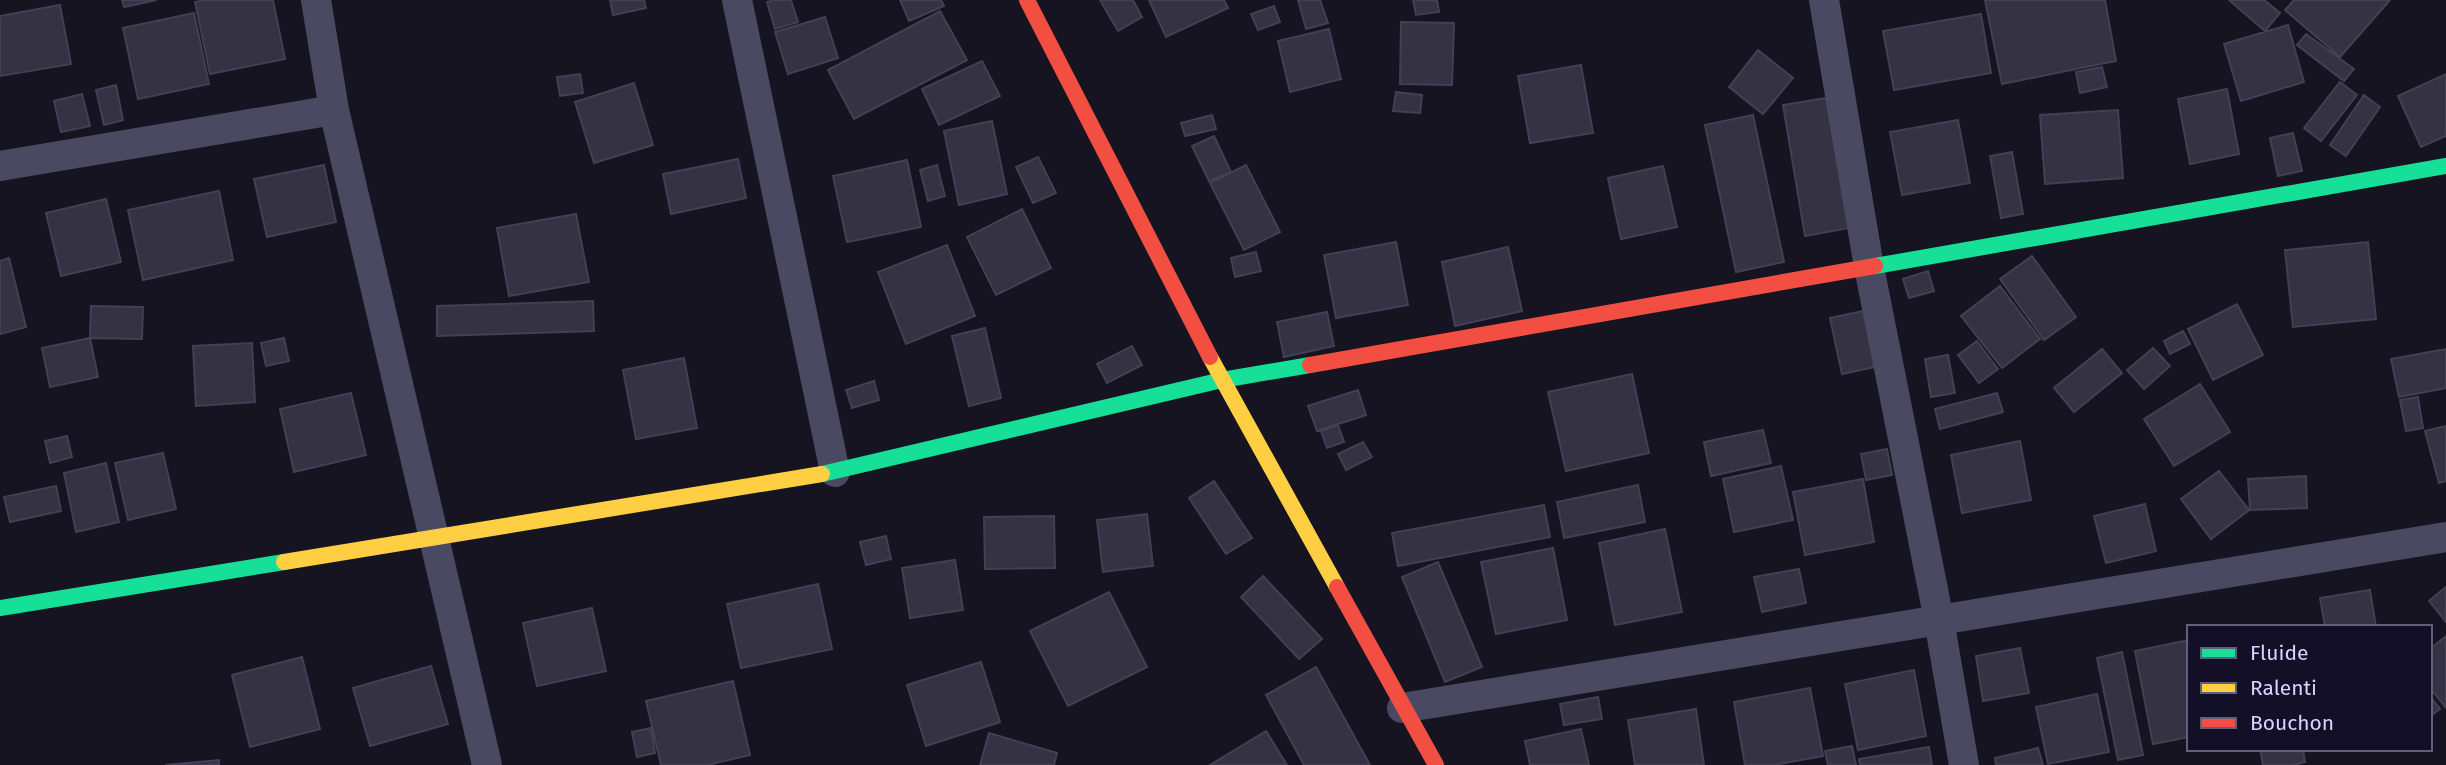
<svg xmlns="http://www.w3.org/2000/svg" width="2446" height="765" font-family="'Fira Sans',sans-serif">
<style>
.building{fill:#343243;stroke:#433f54;stroke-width:2}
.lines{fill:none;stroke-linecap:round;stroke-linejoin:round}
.street{stroke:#4a4962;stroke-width:30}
.fast{stroke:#16e098;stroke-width:16}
.slow{stroke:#ffcf43;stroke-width:16}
.jam{stroke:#f24e42;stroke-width:16}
</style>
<rect width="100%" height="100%" fill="#161421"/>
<!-- building -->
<path class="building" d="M122,0H157L124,7Z
M204,0H273L285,59L210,74L195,2Z
M610,0H644L646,8L613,15Z
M774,0H791L798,22L775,29L767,2Z
M900,0H941L944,6L909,21Z
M1100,0H1133L1142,17L1118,31Z
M1149,0H1224L1228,8L1166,37Z
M1298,0H1320L1328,23L1306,29Z
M1413,0H1437L1439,12L1416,15Z
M1985,0H2105L2116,61L2002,84Z
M2229,0H2264L2280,13L2265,31Z
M2294,0H2390L2340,57L2285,10Z
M60,5L71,64L0,76V16Z
M1274,6L1280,22L1258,30L1251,14Z
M940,11L967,60L854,119L828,70Z
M194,13L209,84L138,99L123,28Z
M1981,14L1991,73L1894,90L1883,31Z
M825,17L838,58L788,74L775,32Z
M1401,22L1454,23L1452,85L1400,84Z
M2288,25L2304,82L2241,101L2224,44Z
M1329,29L1341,79L1290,92L1278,41Z
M2306,34L2354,69L2344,81L2297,45Z
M1758,50L1793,78L1763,114L1729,87Z
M982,61L1000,96L939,125L922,89Z
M1581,65L1593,133L1530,143L1518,76Z
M2102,67L2107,87L2080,93L2076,72Z
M580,74L583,93L560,96L557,77Z
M2446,74V136L2421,147L2398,96Z
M2340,82L2357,95L2321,141L2304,128Z
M634,83L653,145L594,163L575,102Z
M116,85L123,120L104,125L96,90Z
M2227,89L2239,154L2190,164L2178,99Z
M1396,92L1422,95L1420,113L1393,111Z
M82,94L90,126L61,132L54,101Z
M2364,95L2380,107L2346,156L2330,145Z
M1826,98L1849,228L1805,236L1783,105Z
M2118,110L2123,178L2045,184L2040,115Z
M1212,115L1216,129L1185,136L1181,123Z
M1753,115L1784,262L1736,272L1705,125Z
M1958,120L1970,183L1902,195L1890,132Z
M992,121L1007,194L959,205L944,131Z
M2293,133L2302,171L2278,176L2270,138Z
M1214,136L1231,172L1209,181L1192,146Z
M2012,152L2023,214L2001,218L1990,156Z
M1038,157L1056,193L1033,203L1016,167Z
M738,159L746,198L671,214L663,174Z
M907,160L921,227L847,242L833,176Z
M324,165L336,222L267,237L254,179Z
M937,165L945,196L928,201L920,170Z
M1246,165L1280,232L1244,250L1210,183Z
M1663,166L1677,227L1621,239L1608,178Z
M219,191L233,260L143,280L128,210Z
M106,199L121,262L61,276L46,213Z
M1022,209L1051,268L996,295L967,237Z
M576,214L589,282L509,296L497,228Z
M1396,242L1408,305L1336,318L1324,255Z
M2368,242L2376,319L2293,327L2285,250Z
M947,245L975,316L906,344L878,272Z
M1508,247L1522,311L1455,326L1442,262Z
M1256,252L1261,271L1235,277L1231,258Z
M2032,256L2076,317L2044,340L2000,279Z
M9,258L26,327L0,334V261Z
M1928,271L1934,291L1909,298L1903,279Z
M2000,286L2040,339L2002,368L1961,316Z
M593,301L594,331L437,336V306Z
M2237,304L2263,355L2213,380L2188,329Z
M91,306L143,307L142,339L90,338Z
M1863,311L1875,367L1842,374L1830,318Z
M1327,312L1334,346L1284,357L1277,322Z
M985,328L1001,398L969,406L952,336Z
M2183,331L2190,344L2170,354L2164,341Z
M90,338L98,377L50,387L42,348Z
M284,338L289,361L266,366L261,343Z
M1977,341L1998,369L1979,383L1958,355Z
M252,343L255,402L196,406L193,346Z
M1132,346L1142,365L1107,383L1097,364Z
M2153,348L2170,366L2144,389L2127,370Z
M2102,349L2122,373L2074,412L2054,388Z
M2446,349V388L2399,397L2391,359Z
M1948,355L1955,393L1931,397L1925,359Z
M684,358L697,428L636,439L623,370Z
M1632,374L1649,453L1566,471L1548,392Z
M874,381L879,400L852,408L846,390Z
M2200,384L2230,432L2174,466L2144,419Z
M1358,390L1366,415L1317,431L1308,406Z
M351,393L366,455L294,472L280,409Z
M1997,393L2003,412L1940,429L1935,409Z
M2418,397L2423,428L2406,431L2400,400Z
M1338,425L1344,442L1327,448L1321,431Z
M2446,426V481L2439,483L2425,431Z
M1763,430L1771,463L1711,476L1704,442Z
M67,436L72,457L50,463L45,441Z
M2020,441L2031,500L1962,513L1951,455Z
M1363,442L1372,457L1346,470L1338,454Z
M1887,449L1892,475L1866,480L1861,454Z
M163,453L176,509L128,520L115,463Z
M106,463L119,522L76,532L64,473Z
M1781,466L1793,520L1734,532L1723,479Z
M2219,471L2249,510L2211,539L2181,499Z
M2306,476L2307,508L2250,510L2248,479Z
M1863,479L1874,542L1805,555L1793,492Z
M1214,481L1252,538L1226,554L1189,498Z
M1638,485L1645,522L1564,538L1557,502Z
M56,486L61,511L10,522L4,497Z
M2145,504L2156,551L2106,563L2094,516Z
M1544,505L1550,537L1398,566L1392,533Z
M1147,514L1153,566L1103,572L1097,520Z
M1054,516L1055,568L985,569L984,517Z
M1665,529L1682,612L1615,625L1599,543Z
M886,536L891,559L866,565L860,542Z
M1553,548L1567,620L1496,634L1481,562Z
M955,560L963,610L910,618L902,568Z
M1438,562L1482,667L1445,682L1402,577Z
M1799,569L1806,603L1762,612L1754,577Z
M1263,576L1322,639L1299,659L1241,597Z
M818,584L832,649L741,668L727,604Z
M2446,587V622L2429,601Z
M2370,590L2376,627H2325L2320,598Z
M1109,592L1147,667L1068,706L1030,631Z
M592,608L606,671L537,686L523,623Z
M2446,636V708L2430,688V649Z
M2189,640V737L2153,744L2135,651Z
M2020,648L2029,693L1983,701L1976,656Z
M2122,652L2143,755L2118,760L2097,658Z
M302,657L320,729L250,747L232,675Z
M981,662L1000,722L926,746L907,685Z
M431,666L448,724L370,746L353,688Z
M1316,667L1370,765H1304L1266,695Z
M1914,670L1926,736L1858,750L1845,684Z
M733,681L750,755L707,765H661L646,701Z
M1810,688L1823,756L1774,765H1745L1734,702Z
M2097,694L2109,752L2048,764L2036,707Z
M2430,696L2440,709L2430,716Z
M1598,697L1602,719L1564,725L1560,704Z
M1696,709L1704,765H1635L1628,720Z
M651,728L655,753L637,757L632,732Z
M1581,729L1589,765H1530L1525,741Z
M1266,731L1287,765H1210Z
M989,733L1057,753L1054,765H980Z
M1852,746L1856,765H1828L1825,751Z
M1929,747L1932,765H1860L1859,759Z
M2038,748L2043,765H1996L1995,758Z
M2260,749H2303L2305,762L2293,765H2263Z
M219,760V765H165Z"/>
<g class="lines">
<!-- street -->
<path class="street" d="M316,0L334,110L487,765
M737,0L835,472
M1824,0L1869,267L1939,620L1964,765
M0,166L334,110
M1402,708L2446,537"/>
<!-- fast -->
<path class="fast" d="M1875,266L2446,166
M822,474L1222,380L1310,365
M0,608L284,562"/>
<!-- slow -->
<path class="slow" d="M1210,357L1337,587
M284,562L822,474"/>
<!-- jam -->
<path class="jam" d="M1027,0L1210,357
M1310,365L1875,266
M1337,587L1436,765"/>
</g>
<!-- legend -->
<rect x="2187" y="625" width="245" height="126" fill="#130f26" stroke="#625e7d" stroke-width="2"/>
<rect x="2201" y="648" width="35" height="10" fill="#16e098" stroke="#625e7d" stroke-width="2"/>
<text x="2250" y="660" font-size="21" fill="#d9d4ff">Fluide</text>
<rect x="2201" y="683" width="35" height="10" fill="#ffcf43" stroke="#625e7d" stroke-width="2"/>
<text x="2250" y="695" font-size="21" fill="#d9d4ff">Ralenti</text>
<rect x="2201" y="718" width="35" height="10" fill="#f24e42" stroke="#625e7d" stroke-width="2"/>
<text x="2250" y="730" font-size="21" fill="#d9d4ff">Bouchon</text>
</svg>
